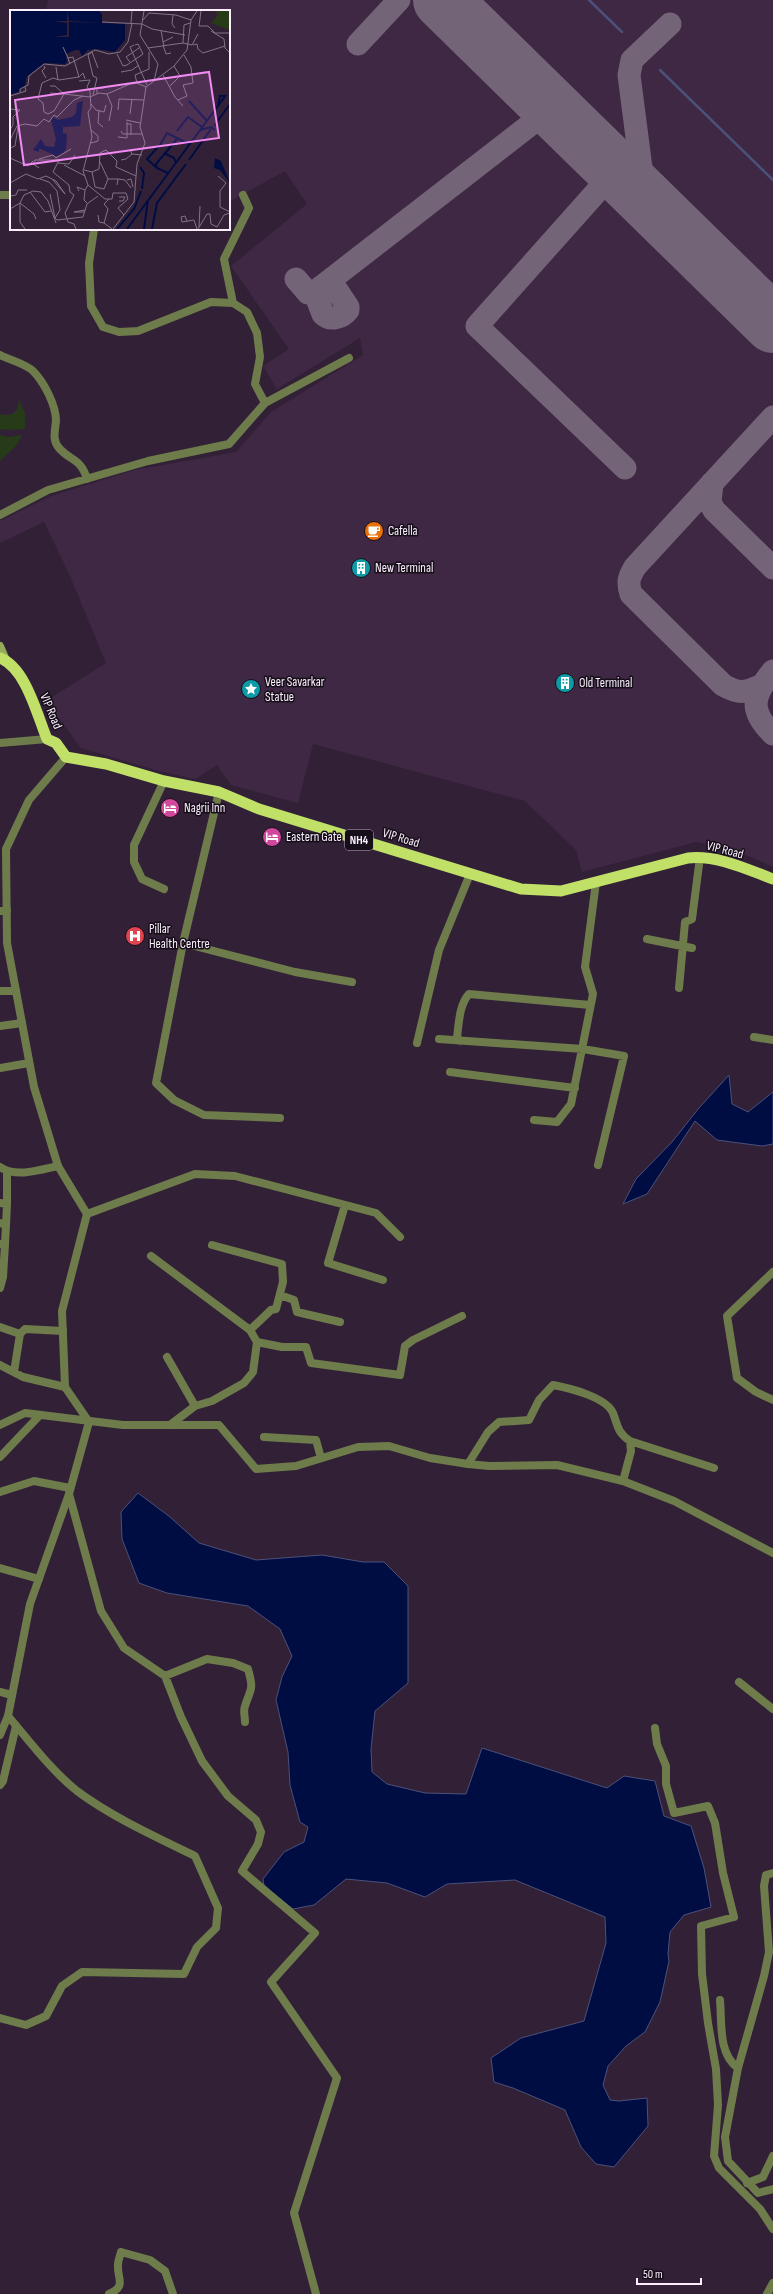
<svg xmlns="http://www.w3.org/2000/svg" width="773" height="2294" font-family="'Sofia Sans Condensed',sans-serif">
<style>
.built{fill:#3f2844}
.green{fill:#273b18}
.water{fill:#000d43;stroke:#4b517b}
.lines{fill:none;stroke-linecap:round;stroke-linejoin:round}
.stream{stroke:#4b517b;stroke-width:2.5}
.taxiway{stroke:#746478;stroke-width:23}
.runway{stroke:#746478;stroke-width:58}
.minor{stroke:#6d7c4a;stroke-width:8}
.tertiary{stroke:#6d7c4a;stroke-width:8}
.secondary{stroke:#94ab59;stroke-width:8}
.trunk{stroke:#c0e068;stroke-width:11}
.labels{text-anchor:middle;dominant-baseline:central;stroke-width:3;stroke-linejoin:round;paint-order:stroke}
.shield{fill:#160e18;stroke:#b6acb9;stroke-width:1}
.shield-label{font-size:12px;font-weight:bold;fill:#fbeffe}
.poi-label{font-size:13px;fill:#fbeffe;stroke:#160e18;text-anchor:start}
.street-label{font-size:13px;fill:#fbeffe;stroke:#160e18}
.inset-river{fill:none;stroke:#000d43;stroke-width:2}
.inset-road{fill:none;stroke:#827387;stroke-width:1}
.view{fill:#f28af3;fill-opacity:0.15;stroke:#f28af3;stroke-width:2}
.inset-edge{fill:none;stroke:#fbeffe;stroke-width:2}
</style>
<rect width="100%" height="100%" fill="#322037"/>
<!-- built -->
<path class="built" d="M48,0H773V867L728,847L696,842L582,872L576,850L525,801L313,744L298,803L231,785L217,765L195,779L159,771L81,748L46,701L106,663L70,576L44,522L0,543V521L51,496L135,470L236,452L271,412L363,355L360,338L277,389L263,366L289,349L231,266L307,204L285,171L229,202V11H46Z"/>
<!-- green -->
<path class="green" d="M18,397L25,413V429L7,430L0,429V414C13,418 21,410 18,397Z
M0,435L8,437L22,435L16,446L0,461Z"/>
<!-- water -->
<path class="water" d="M729,1075L732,1104L748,1112L773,1092V1144L762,1146L717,1140L695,1121L647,1194L623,1204L636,1179L672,1142L699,1108Z
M138,1493L170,1517L199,1543L256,1560L322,1555L363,1562H384L408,1586V1683L375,1711L371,1749L372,1772L387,1784L425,1793L466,1794L482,1748L607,1788L624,1776L655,1781L664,1816L691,1826L704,1868L711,1907L684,1915L670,1932L668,1954L669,1961L660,2002L645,2032L626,2046L608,2066L603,2085L610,2100L619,2101L647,2098L648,2126L614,2167L596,2164L581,2147L565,2110L513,2088L494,2082L491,2058L521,2038L584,2021L606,1943L605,1917L515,1880L447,1884L425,1897L387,1883L346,1879L314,1905L293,1909L264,1886L263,1879L284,1852L304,1842L308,1827L300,1822L290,1785L288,1752L276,1700L282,1677L292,1656L280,1629L248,1606L167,1593L139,1583L122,1539L121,1512Z"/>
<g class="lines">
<!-- stream -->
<path class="stream" d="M589,0L622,32
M660,70L773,180"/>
<!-- taxiway -->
<path class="taxiway" d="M358,44L399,0
M616,170L477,326L625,468
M645,199L629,75L632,60L670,24
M296,279L308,293L316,291L548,111H556
M321,287L318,301L323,314C330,321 342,318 348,310V307L334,286V277
M712,483L710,502L714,510L773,568
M773,671C752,696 749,711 773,734
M760,686C744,693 739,694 723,685L631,594C627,582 629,577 635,567L773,417"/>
<!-- runway -->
<path class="runway" d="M442,0L773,324"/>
<!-- minor -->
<path class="minor" d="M0,195H11
M94,229L89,263L91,306L103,327L119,332L138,331L211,302L233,303L247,312L257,333L260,357L255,384L265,403
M233,303L224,259L249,208L243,195
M0,355C10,360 26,364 33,371C44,382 56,405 56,421C55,431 52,440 59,448C70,461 81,458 87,479
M0,515L48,490L148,461L229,444L265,403L349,358
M0,743L47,739
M219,792L183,943L156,1083L174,1100L204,1115L280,1118
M164,889L142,879L134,862V845L164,781
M0,911H7
M647,939L692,948
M183,943L295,972L352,982
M679,988L685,922L692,919L700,857
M0,991H16
M0,1026L22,1023
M754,1037L773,1040
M439,1039L583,1049L624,1056L598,1165
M460,1041L457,1037C459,1023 459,1005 469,994L590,1005
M417,1043L439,950L470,874
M0,1068L29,1063
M450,1072L575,1088
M534,1120L557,1122L571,1104L593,994L585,967L596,882
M0,1167C16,1178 40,1170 58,1166
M0,1203L7,1204V1172
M345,1205L328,1263L383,1280
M87,1214L195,1174L235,1176L376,1213L400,1237
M0,1223L6,1225L7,1204
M1,1244H5L6,1225
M151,1256L250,1330
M773,1272L727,1316L737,1378L756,1392L773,1400
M0,1288L3,1277L5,1244
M280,1295L294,1300L297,1312L340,1322
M0,1327L20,1334L25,1329L63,1331
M257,1342L282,1347H306L311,1363L400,1375L405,1346L413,1340L462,1316
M167,1357L195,1406
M0,1365L23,1377L65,1387
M14,1372L20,1334
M170,1425L195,1406L212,1401L244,1383L253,1372L257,1342L250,1330L271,1310L276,1309L283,1282L282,1264L212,1245
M264,1437L316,1440L321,1458
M630,1441L714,1468
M0,1457L40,1415
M468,1464L488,1432L499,1422L529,1420L539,1400L553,1385C569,1388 606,1397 613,1413C618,1426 617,1432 630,1441L631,1451L623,1481
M0,1492L34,1481L70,1488
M69,1494L101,1611L124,1648L165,1676L181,1717L202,1761L228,1796L256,1820L261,1832L258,1844L242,1871L315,1933L271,1982L337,2078L294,2213L316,2294
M0,1568L39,1579
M165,1676L207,1659L233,1663L248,1669C254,1691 251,1687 245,1706C243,1711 245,1717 245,1722
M739,1682L773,1709
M0,1692L12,1695
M655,1728L657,1744L666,1766V1784L674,1813L708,1806L715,1823L723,1873L734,1917L701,1926L702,1974L708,2023L716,2069L718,2105L714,2156L719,2168L760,2209L773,2229
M0,1735L8,1716
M0,1785L3,1781L16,1726
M773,1873L766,1875L764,1886L769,1952L764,1976L738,2068L725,2137L728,2161L758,2193L773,2189
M720,2000C722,2023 718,2054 738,2068
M747,2183L763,2177L773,2156
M109,2294C127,2286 117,2279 118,2265C118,2261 120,2256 121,2252L150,2260L165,2271L173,2294
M767,2294L773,2283"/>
<!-- tertiary -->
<path class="tertiary" d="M0,1425L25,1413L123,1425H219L256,1469L296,1466L358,1447L389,1446L430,1458L468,1464L489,1466L557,1465L623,1481L674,1501L773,1553
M0,2018L26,2025L46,2016L62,1986L82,1972L184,1974L197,1947L216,1928L218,1908L195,1856C156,1837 112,1817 77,1791C51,1770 30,1742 8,1716L30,1604L69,1494L89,1422L65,1387L62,1311L87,1214L58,1166L34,1087L7,943L6,849L29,800L66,757"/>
<!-- secondary -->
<path class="secondary" d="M0,646L6,660"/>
<!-- trunk -->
<path class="trunk" d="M0,658C26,668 37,715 47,739L56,743L66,757L106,764L164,781L219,792L259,809L521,889L561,891L688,858C718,855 746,869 773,879"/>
</g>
<!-- icons -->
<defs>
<g id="cafe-disc" transform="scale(1)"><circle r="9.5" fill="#e8710a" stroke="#160e18"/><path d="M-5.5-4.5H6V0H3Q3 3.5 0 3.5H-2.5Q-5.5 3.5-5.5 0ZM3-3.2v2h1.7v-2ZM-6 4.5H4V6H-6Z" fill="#fff"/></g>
<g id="building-disc" transform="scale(1)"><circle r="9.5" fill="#0f9aa8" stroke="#160e18"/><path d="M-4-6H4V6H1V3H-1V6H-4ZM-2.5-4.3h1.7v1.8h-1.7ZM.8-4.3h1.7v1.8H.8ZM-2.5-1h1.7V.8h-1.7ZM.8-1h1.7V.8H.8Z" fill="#fff"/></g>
<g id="sight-disc" transform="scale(1)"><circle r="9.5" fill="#0f9aa8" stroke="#160e18"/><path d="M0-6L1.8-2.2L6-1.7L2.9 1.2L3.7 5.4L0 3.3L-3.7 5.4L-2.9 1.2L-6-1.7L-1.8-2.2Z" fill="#fff"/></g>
<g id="hotel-disc" transform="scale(1)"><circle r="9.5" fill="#d1479c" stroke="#160e18"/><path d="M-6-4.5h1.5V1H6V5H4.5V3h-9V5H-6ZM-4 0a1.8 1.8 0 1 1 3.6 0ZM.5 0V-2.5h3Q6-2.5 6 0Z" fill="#fff"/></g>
<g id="hospital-disc" transform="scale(1)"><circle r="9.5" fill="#e0444e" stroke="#160e18"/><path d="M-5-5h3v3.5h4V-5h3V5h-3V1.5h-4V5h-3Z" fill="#fff"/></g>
</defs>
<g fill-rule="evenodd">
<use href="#cafe-disc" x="374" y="531"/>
<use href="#building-disc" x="361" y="568"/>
<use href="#building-disc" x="565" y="683"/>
<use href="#sight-disc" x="251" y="689"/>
<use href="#hotel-disc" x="170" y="808"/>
<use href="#hotel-disc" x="272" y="837"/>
<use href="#hospital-disc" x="135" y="936"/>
</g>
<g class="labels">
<!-- shield labels -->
<rect class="shield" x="345" y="830" width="28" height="20" rx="3"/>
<g class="shield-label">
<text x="359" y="840">NH4</text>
</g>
<!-- poi labels -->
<g class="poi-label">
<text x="388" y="531">Cafella</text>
<text x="375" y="568">New Terminal</text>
<text x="265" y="682">Veer Savarkar<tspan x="265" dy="15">Statue</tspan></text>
<text x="579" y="683">Old Terminal</text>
<text x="184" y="808">Nagrii Inn</text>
<text x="286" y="837">Eastern Gate</text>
<text x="149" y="929">Pillar<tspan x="149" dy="15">Health Centre</tspan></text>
</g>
<!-- street labels -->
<g class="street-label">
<text transform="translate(51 711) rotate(67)">VIP Road</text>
<text transform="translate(401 838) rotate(17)">VIP Road</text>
<text transform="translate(725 850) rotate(14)">VIP Road</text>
</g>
</g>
<!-- overview -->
<g transform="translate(10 10)">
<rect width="220" height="220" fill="#322037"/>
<path d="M205,1H220V20L201,13L208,5Z" fill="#273b18"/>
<path d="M0,1H89L92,4V13L115,14V30L105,42L86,39L78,40L72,46L69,40H65L56,44L57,52L55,54L35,53L17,66L15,75L9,82L0,84ZM73,91L70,116L53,117V123L57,124L56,139L53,143L46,146L31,139H29V142L23,140L31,129L35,136L44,137L46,129L41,110L43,107L48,110L62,107L66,103L67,93ZM205,148L211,151L220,173L210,160L204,158Z" fill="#000d43"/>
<path d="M57,1L59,11L92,13L59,12V27H44L57,25V13L44,11H57Z" fill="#322037"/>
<path class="inset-river" d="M179,91L197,111M208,96L210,86H215L212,91M204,116L220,94M190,120L201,117L205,120M167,121L178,107L192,117M154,143L164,148L166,153M179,150L201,119M130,157L134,163L132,179M147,158L137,149L150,135L157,123L179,134M158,163L147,158L146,154L167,129M107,219L124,199L131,181M117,219L216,85M134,219L138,190M142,219L147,193L176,154"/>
<path class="inset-road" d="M191,1L189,16H198L205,23H220M163,5L162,14L165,18M133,10L139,3L166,5L181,10M92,12L132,14L142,19L175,25M121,13L122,1M180,13L174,15L173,33L182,35L188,24M151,20L153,32M201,21L214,29L215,38L219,42M124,35L120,37L137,75M153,35L156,44L161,43M154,35L153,32L163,27M183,35L187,34L188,39L193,43L215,36M53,37L58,48M138,38L173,33M82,42L78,45L83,66L87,68L83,85M82,42L88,58M107,44L113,56L117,55L133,44L128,34L125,35M64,50L69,67M120,52L116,47L129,38M60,54L58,48L63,47L64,50M34,56L35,58L32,61L36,68M46,57L48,70M111,62L122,60L129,55M153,65L165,87L173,96M75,69L73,63L69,67L49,70L43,68L32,73L28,89L33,93L34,102L38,104L44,101L54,84L80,87L89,83L97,84L120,74L127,73L136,77M69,71L80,70L77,77L80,81L81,98L78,102L82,127L73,161L78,175L95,189H102L103,183H116L118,189M144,71L164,56L177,40L181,10L187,1M127,73L125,65L139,59V42M40,76H45L54,84M160,76L170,66L164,56M10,82V79L18,75L19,66L34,54L55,56L85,40L99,44L110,42L118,32L122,13M40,83L53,84M87,84V78H94M97,84L102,96L99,111M0,86L16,81L15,77M168,90L177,86L173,75L183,73L181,57L174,45M81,94L86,100L94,102L96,95M0,99L10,100L3,107V115L0,120M89,100L88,113L93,117M108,100L109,89L134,90M120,104L122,89M116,110L130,113M117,114H121V125M81,120L88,126V131L81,133M111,121L113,124H132M108,127L117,128V112M0,130L7,116L15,114L27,116L34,109L39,112L44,105L47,107L64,90L73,86M0,138L5,136L8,117M120,139L122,144L132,145M0,148L18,156L23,151M29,149L43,145L46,148L61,139M111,150L116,149L122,144M48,153L59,154L65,145M54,155L75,166M29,158L23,154L25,150H49L43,162L59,175L60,182L64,185L55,203L58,212L64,214L66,219M74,160L82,162L85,177L94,179L98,169L90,152M82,162L89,159L90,143L96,140L107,151L106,157L126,166M208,166L216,173L210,181V197L220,202M30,169L39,172L47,181L50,200L45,208L47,210L73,207L77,194L88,186M98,169H108L107,175M108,169L115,170L121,178M43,170L55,184M117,170L121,169L123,177M0,173L16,164L28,169L36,166L46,171L55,184M75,180L74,190L77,193M69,181L67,177L75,180L78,175M20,182L35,202L41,201M40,184L45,208M0,186L6,185L8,180H17M99,189L94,194L98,199L94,213L102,219M109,191H113L115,187H109M0,199L10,193L14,185L23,181L31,182L38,191L46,213M74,202H64L75,200M88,205L89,212L94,213M114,205L108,198L118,189M177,211L175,206L171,207L172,212L184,210L187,219M189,217L190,196M15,219L10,212V193L24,204L26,209M103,219L124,192L127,154L135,133L130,117L136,77L144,71L148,54L130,25L134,1M188,219L197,204H200L201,214L207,217L214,205L220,203"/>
<path class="view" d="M199,62L209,128L14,155L5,90Z"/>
<rect width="220" height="220" class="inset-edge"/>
</g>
<!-- scale -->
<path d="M637 2278v6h64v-6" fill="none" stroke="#fbeffe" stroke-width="2"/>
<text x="643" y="2278" font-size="12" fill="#fbeffe" stroke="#160e18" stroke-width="3" paint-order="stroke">50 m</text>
</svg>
